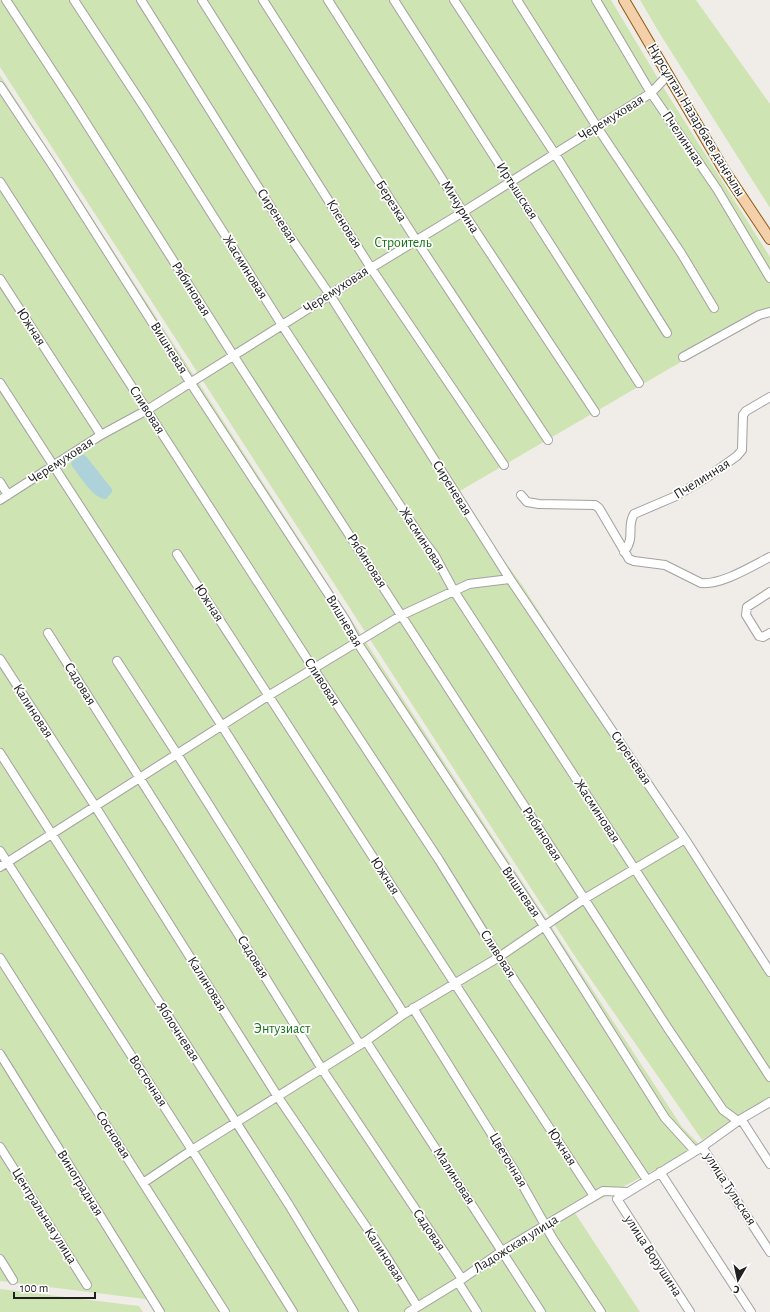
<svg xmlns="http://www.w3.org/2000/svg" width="770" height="1312" font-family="'Alegreya Sans',sans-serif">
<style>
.grass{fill:#cfe4b3}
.water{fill:#add2d9}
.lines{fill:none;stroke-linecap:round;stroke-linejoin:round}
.minor-casing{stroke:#a1a1a1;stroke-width:10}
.major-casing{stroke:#8d5b10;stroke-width:12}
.minor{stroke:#fff;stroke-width:8}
.major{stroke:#f3cfaa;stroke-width:10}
.labels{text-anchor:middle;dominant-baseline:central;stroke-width:3.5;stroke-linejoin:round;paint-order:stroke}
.street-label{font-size:14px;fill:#202020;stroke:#fff}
.park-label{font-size:14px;fill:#177519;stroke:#fff}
</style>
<rect width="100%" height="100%" fill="#f0ede8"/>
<!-- grass -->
<path class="grass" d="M0,0H611L668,95L770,257V310L458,492L495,548L522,585L685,839L715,892L770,978V1099L702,1140L576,958L0,67Z
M640,0H696L770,104V208L660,34Z
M0,75L349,616L682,1127L700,1145L575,1213L640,1312H161L153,1300L0,1281Z
M0,1289L139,1306L143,1312H0Z"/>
<!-- water -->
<path class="water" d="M82,455H85L112,489V492L106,499C93,499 80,476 72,466L71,462Z"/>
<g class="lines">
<!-- minor casing -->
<g class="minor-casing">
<path id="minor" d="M6,0L72,101L233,355L669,1030L723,1110L734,1118
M74,0L146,110L282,325L420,536L435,556L454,591L770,1077
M141,0L280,222L330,295L510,579L685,839L770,972
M202,0L371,268L504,465
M263,0L416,240L548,440
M328,0L463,212L595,412
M394,0L639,383
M454,0L555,154L667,333
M517,0L597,127L681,253L714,308
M596,0L651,93L717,189L770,278
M0,86L55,169L190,382L346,621L357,642L544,926L665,1118L695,1151
M0,182L313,668L439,860L499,957L647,1180
M0,279L101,435
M683,357L759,315L770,312
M0,383L222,726L404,1014
M0,482L8,495
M521,495L527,502L539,504L595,505L599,508L629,559L634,561L665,565L701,583C722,585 752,566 770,557
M0,500L101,435L147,410L330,295L371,268L463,212L651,93L668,75
M624,552C636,537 626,527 634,514L676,496L709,476L737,456L742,450L743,415L746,411L770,397
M177,554L455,984L594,1196
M770,592L747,607L746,615L759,636L763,637L770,633
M48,633L252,956L322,1069L462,1279
M0,659L95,806L278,1097L384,1253L417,1306
M117,661L177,754L360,1045
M0,753L289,1205L354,1312
M0,851L192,1150L293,1312
M0,867L268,696L402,615L469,584L510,579
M0,958L225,1312
M413,1008L514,1170L553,1239L601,1312
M366,1041L541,1312
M0,1054L160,1312
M741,1119L770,1164
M0,1147L87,1285
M702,1147L770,1252
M660,1172L751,1312
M143,1183L192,1150L366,1041L404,1014L499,957L584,899L685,839
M0,1259L13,1280
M458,1282L477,1312
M409,1312L458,1282L502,1251L603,1191L628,1192
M690,1312L617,1199L702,1147L741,1119L770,1102"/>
</g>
<!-- major casing -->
<g class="major-casing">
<path id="major" d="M624,0L724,170L770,239"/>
</g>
<!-- minor -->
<use href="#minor" class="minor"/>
<!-- major -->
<use href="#major" class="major"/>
</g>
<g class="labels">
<!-- street labels -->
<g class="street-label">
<text transform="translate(611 118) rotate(-32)">Черемуховая</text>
<text transform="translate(696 120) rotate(59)">Нұрсұлтан Назарбаев даңғылы</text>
<text transform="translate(683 139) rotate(56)">Пчелинная</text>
<text transform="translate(517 191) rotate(57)">Иртышская</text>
<text transform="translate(391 201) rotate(58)">Березка</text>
<text transform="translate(460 207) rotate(58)">Мичурина</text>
<text transform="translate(277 216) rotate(57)">Сиреневая</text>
<text transform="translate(344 224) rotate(58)">Кленовая</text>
<text transform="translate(245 267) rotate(58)">Жасминовая</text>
<text transform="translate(191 289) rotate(58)">Рябиновая</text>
<text transform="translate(336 290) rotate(-33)">Черемуховая</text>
<text transform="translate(31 327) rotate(57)">Южная</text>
<text transform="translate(169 348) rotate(58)">Вишневая</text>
<text transform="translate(147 410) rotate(57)">Сливовая</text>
<text transform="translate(61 461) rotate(-33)">Черемуховая</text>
<text transform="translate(702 479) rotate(-32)">Пчелинная</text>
<text transform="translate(452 488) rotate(58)">Сиреневая</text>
<text transform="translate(422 539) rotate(57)">Жасминовая</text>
<text transform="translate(367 561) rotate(57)">Рябиновая</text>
<text transform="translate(209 603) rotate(57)">Южная</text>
<text transform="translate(344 621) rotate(59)">Вишневая</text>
<text transform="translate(322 682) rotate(57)">Сливовая</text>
<text transform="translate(80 684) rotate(58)">Садовая</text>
<text transform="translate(33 711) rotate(57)">Калиновая</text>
<text transform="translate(631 758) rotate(56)">Сиреневая</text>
<text transform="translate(597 811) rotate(57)">Жасминовая</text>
<text transform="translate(542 834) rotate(57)">Рябиновая</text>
<text transform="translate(385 876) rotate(57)">Южная</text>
<text transform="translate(521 892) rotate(56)">Вишневая</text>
<text transform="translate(498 954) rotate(57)">Сливовая</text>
<text transform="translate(253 957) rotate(58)">Садовая</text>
<text transform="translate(207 984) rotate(58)">Калиновая</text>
<text transform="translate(178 1032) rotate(57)">Яблочневая</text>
<text transform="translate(148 1081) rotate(57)">Восточная</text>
<text transform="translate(113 1135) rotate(58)">Сосновая</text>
<text transform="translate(562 1147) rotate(57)">Южная</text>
<text transform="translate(508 1160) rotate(59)">Цветочная</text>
<text transform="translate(454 1176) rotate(57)">Малиновая</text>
<text transform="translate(80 1183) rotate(58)">Виноградная</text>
<text transform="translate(730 1189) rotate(57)">улица Тульская</text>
<text transform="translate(44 1216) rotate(58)">Центральная улица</text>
<text transform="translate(429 1230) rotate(56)">Садовая</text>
<text transform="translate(516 1244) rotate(-32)">Ладожская улица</text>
<text transform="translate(384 1255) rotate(57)">Калиновая</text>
<text transform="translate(653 1256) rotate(57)">улица Ворушина</text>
</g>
<!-- park labels -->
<g class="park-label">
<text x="403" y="243">Строитель</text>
<text x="282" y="1029">Энтузиаст</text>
</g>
</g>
<!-- north arrow -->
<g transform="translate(738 1280) rotate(189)" stroke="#ffffff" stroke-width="3" paint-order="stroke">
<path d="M0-3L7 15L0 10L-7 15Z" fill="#202020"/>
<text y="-6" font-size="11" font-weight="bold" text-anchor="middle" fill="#202020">С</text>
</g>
<!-- scale -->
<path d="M14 1292v6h81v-6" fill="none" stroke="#202020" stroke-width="2"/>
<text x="20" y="1292" font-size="12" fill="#202020" stroke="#ffffff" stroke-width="3" paint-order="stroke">100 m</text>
</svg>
